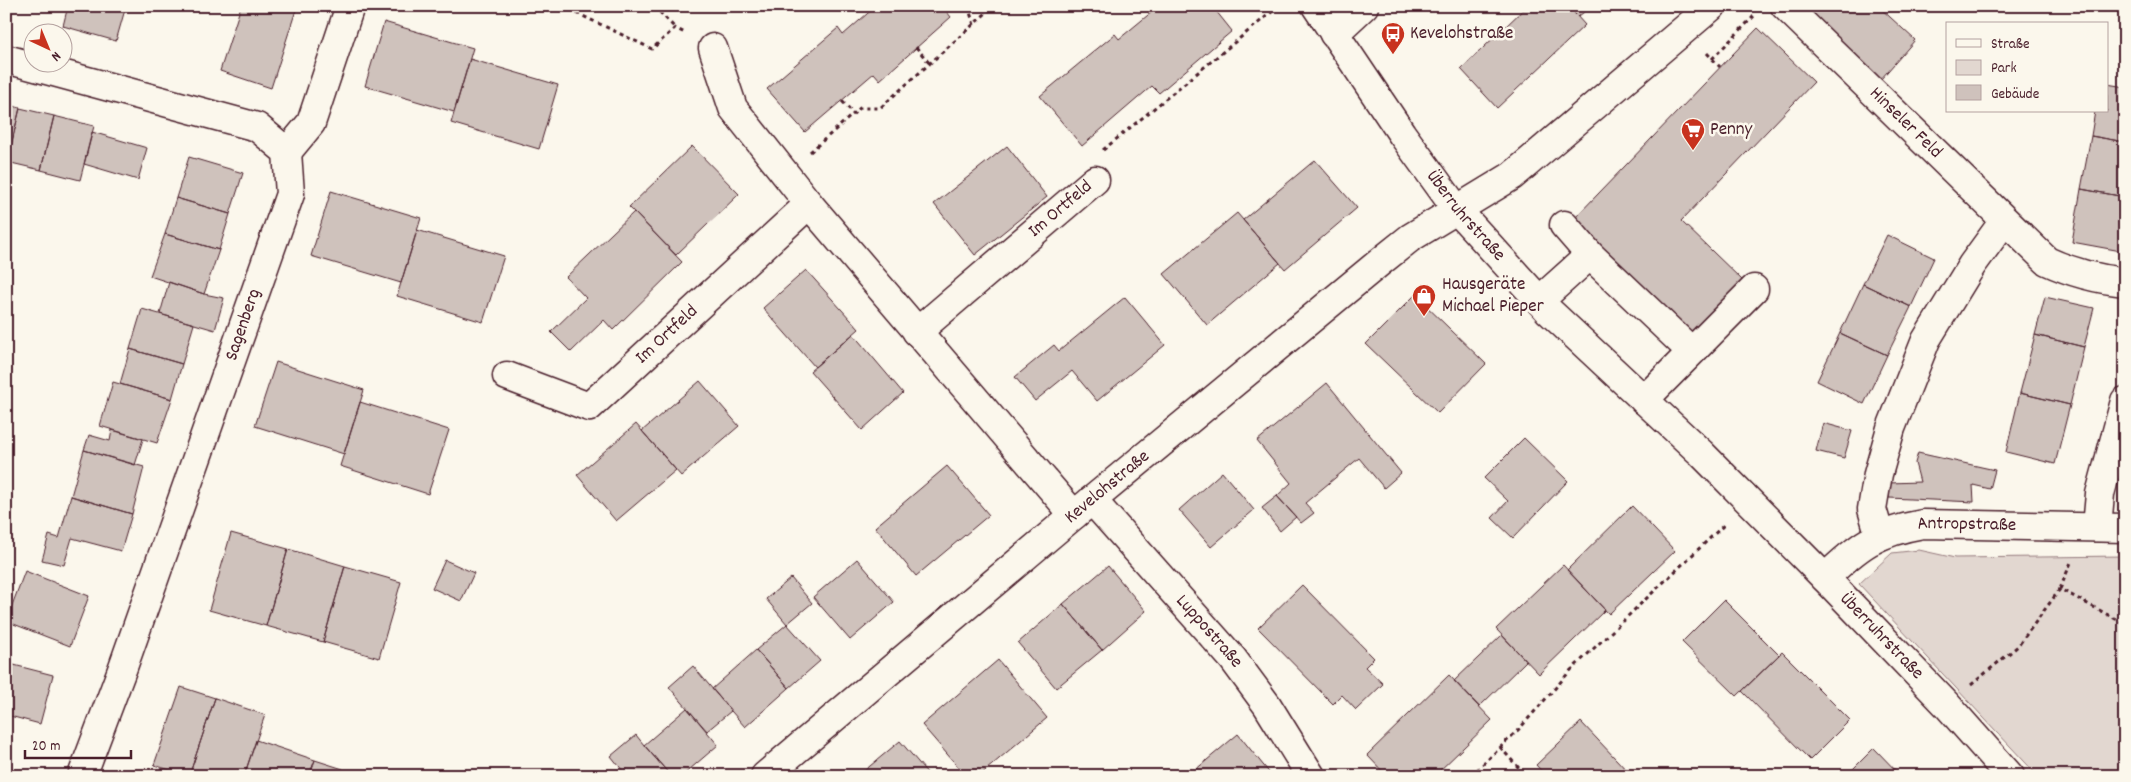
<svg xmlns="http://www.w3.org/2000/svg" width="2131" height="782" font-family="Dekko,sans-serif">
<style>
.green{fill:#e2d7d0;stroke:#967b7e}
.building{fill:#cfc2bc;stroke:#4a1f2b}
.lines{fill:none;stroke-linecap:round;stroke-linejoin:round}
.minor-casing{stroke:#4a1f2b;stroke-width:31}
.major-casing{stroke:#4a1f2b;stroke-width:31}
.path{stroke:#4a1f2b;stroke-width:3;stroke-dasharray:4 4;stroke-linecap:butt}
.minor{stroke:#fbf7ec;stroke-width:28}
.major{stroke:#fbf7ec;stroke-width:28}
.labels{text-anchor:middle;dominant-baseline:central;stroke-width:5;stroke-linejoin:round;paint-order:stroke}
.poi-label{font-size:19px;fill:#4a1f2b;stroke:#fbf7ec;text-anchor:start}
.street-label{font-size:19px;fill:#4a1f2b;stroke:#fbf7ec}
</style>
<rect width="100%" height="100%" fill="#fbf7ec"/>
<filter id="ink" filterUnits="userSpaceOnUse"><feTurbulence type="fractalNoise" baseFrequency=".02" numOctaves="2"/><feDisplacementMap in="SourceGraphic" scale="10" xChannelSelector="R" yChannelSelector="G"/><feConvolveMatrix kernelMatrix="1 2 1 2 8 2 1 2 1" color-interpolation-filters="sRGB"/></filter>
<g filter="url(#ink)">
<!-- green -->
<path class="green" d="M1919,550L1955,558L2125,556V776H2038L1859,584L1892,553Z"/>
<!-- building -->
<path class="building" d="M68,6H126L116,41L63,26Z
M241,6H284L296,10L271,88L220,71Z
M284,6H298L296,10Z
M876,6H942L951,17L880,80L874,73L805,132L767,89L838,28L843,35Z
M1159,6H1212L1232,31L1159,93L1152,86L1082,146L1040,96L1115,34L1119,39Z
M1527,6H1568L1585,25L1497,108L1461,69Z
M1568,6H1591L1578,17Z
M1812,6H1878L1915,40L1881,79L1807,12Z
M384,22L473,48L454,112L365,86Z
M1758,28L1814,82L1681,221L1742,280L1690,334L1572,221Z
M470,59L558,85L539,149L451,123Z
M2107,84L2125,87V142L2091,136L2095,111H2107Z
M6,104L20,108L7,162H6Z
M20,108L54,116L41,170L7,162Z
M54,116L94,126L80,180L41,170Z
M92,132L147,148L138,180L84,164Z
M2091,136L2125,142V197L2081,189Z
M692,146L739,194L676,255L629,207Z
M1007,146L1047,197L975,255L934,204Z
M189,157L243,173L230,214L176,198Z
M1315,160L1357,208L1285,269L1243,220Z
M2081,189L2125,197V229L2121,251L2072,242Z
M331,191L421,218L401,283L311,256Z
M176,198L230,214L219,250L165,234Z
M634,212L682,262L613,330L604,320L571,352L551,332L586,298L566,277Z
M1237,213L1280,263L1207,325L1164,274Z
M417,230L504,256L483,322L397,296Z
M165,234L219,250L204,294L150,276Z
M1887,235L1934,258L1911,307L1863,284Z
M806,270L859,329L815,367L763,308Z
M169,282L204,294L224,298L215,330L160,314Z
M1863,284L1911,307L1887,355L1840,333Z
M1415,295L1486,364L1438,413L1366,344Z
M1125,297L1165,345L1097,401L1072,371L1035,401L1015,377L1054,345L1059,351Z
M2045,297L2094,308L2084,347L2035,335Z
M142,309L194,324L182,364L130,349Z
M1840,333L1887,355L1864,404L1817,381Z
M853,334L903,393L862,430L810,371Z
M2035,335L2084,347L2070,405L2020,393Z
M130,349L182,364L172,399L120,384Z
M276,362L364,390L344,454L255,426Z
M700,381L739,426L681,476L642,431Z
M113,382L172,399L157,443L100,426Z
M1327,383L1401,473L1384,488L1359,458L1305,503L1314,513L1301,523L1277,496L1291,483L1257,441Z
M2020,393L2070,405L2055,464L2006,452Z
M360,402L449,430L428,494L340,466Z
M1823,423L1852,431L1844,458L1816,451Z
M636,424L676,470L616,521L577,475Z
M112,430L143,439L135,465L84,450L89,435L110,441Z
M1524,438L1568,481L1513,538L1492,518L1508,501L1484,478Z
M84,450L144,467L132,514L71,496Z
M1918,453L1995,470L1990,489L1973,485L1974,502L1889,498L1888,483L1920,482L1915,463Z
M947,466L989,515L916,576L875,527Z
M1222,472L1254,510L1211,547L1179,510Z
M71,496L132,514L121,551L72,538L64,565L42,560L49,535L59,538Z
M1277,496L1296,517L1280,531L1262,508Z
M1632,506L1675,551L1609,614L1567,570Z
M231,533L288,549L266,626L209,610Z
M288,549L345,566L323,642L266,626Z
M857,559L894,602L850,640L813,597Z
M445,560L474,573L461,601L432,588Z
M1563,565L1605,610L1539,674L1496,629Z
M345,566L401,582L379,658L323,642Z
M1108,566L1146,611L1102,650L1063,604Z
M25,571L89,596L70,646L6,621Z
M791,578L812,603L787,624L766,599Z
M1302,585L1374,658L1365,667L1383,684L1356,710L1342,695L1333,704L1258,628Z
M1724,600L1779,655L1737,696L1682,642Z
M1063,604L1102,650L1056,688L1018,643Z
M787,624L820,661L789,688L756,650Z
M1502,635L1526,661L1479,707L1454,681Z
M756,650L789,688L745,727L712,689Z
M1782,652L1850,720L1810,760L1742,691Z
M998,660L1047,718L979,776H966L922,725Z
M6,663L53,675L40,724L6,715Z
M693,666L731,711L707,731L669,687Z
M1449,675L1492,720L1434,776H1387L1367,755Z
M181,687L215,698L189,776L154,765Z
M215,698L265,715L244,776H189Z
M687,708L718,745L682,776H671L644,745Z
M1581,722L1632,776H1546L1536,765Z
M1238,734L1272,776H1188Z
M636,735L644,745L671,776H627L611,756Z
M256,740L315,760L309,776H244Z
M900,741L930,776H858Z
M1874,748L1901,776H1846Z
M315,760L343,769L341,776H309Z"/>
<g class="lines">
<!-- minor casing -->
<g class="minor-casing">
<g id="minor">
<path id="s1" d="M1785,6L2047,261C2073,273 2096,279 2125,282"/>
<path d="M1334,34L1364,6"/>
<path d="M713,48L733,108L809,204L1074,515"/>
<path d="M6,59L257,127L287,152L290,194L123,667L82,776"/>
<path d="M287,152L311,123L350,6"/>
<path d="M1564,225L1590,255L1691,351"/>
<path d="M1540,300L1590,255"/>
<path id="s2" d="M917,332L1095,180"/>
<path id="s3" d="M507,376L589,407L809,204"/>
<path d="M1644,400L1754,289"/>
<path id="s4" d="M1092,500L1233,659L1267,705L1311,776"/>
<path d="M2097,527L2100,494L2125,401"/>
<path d="M1880,536L1872,509L1878,474L1891,428L1926,340L1972,265L2004,221"/>
<path id="s5" d="M1825,578C1858,546 1876,532 1923,524L2125,528"/>
<path id="s6" d="M765,776L1074,515L1380,262L1410,238L1512,176L1712,6"/>
</g>
</g>
<!-- major casing -->
<g class="major-casing">
<g id="major">
<path id="s7" d="M1316,6L1402,134L1457,210L1549,311L1701,453L1825,578L1947,705L2010,776"/>
</g>
</g>
<!-- path -->
<path class="path" d="M562,6L652,49L675,28L685,33
M654,6L675,28
M968,6L974,25
M916,47L930,64
M1707,53L1720,67
M1712,59L1754,16
M842,101L854,114
M1103,150L1279,6
M810,152L860,108H880L994,6
M2060,589L2072,560
M1971,685L2018,646L2060,589L2125,624
M1500,747L1526,776
M1471,776L1520,728L1571,670L1725,524"/>
<!-- minor -->
<use href="#minor" class="minor"/>
<!-- major -->
<use href="#major" class="major"/>
</g>
</g>
<!-- icons -->
<defs>
<g id="bus-pin" transform="scale(1.25)"><path d="M0 17L-7.5 6A9.5 9.5 0 1 1 7.5 6Z" fill="#c8321e" stroke="#fbf7ec"/><path d="M-5-6H5V4H4V6H2V4H-2V6H-4V4H-5ZM-3.5-4V0h7V-4ZM-3.5 1.2v1.5H-2V1.2ZM2 1.2v1.5H3.5V1.2Z" fill="#fff"/></g>
<g id="supermarket-pin" transform="scale(1.25)"><path d="M0 17L-7.5 6A9.5 9.5 0 1 1 7.5 6Z" fill="#c8321e" stroke="#fbf7ec"/><path d="M-6-5.5h2.5l.6 2H6L4.5 2H-2.5L-4.4-4H-6ZM-1.5 3.2a1.3 1.3 0 1 0 .1 0ZM3 3.2a1.3 1.3 0 1 0 .1 0Z" fill="#fff"/></g>
<g id="shop-pin" transform="scale(1.25)"><path d="M0 17L-7.5 6A9.5 9.5 0 1 1 7.5 6Z" fill="#c8321e" stroke="#fbf7ec"/><path d="M-5-2.5h2.3a2.7 3.5 0 0 1 5.4 0H5L5.5 6h-11ZM-1.5-2.5h3a1.5 2.3 0 0 0-3 0Z" fill="#fff"/></g>
</defs>
<g fill-rule="evenodd">
<use href="#bus-pin" x="1393" y="34"/>
<use href="#supermarket-pin" x="1693" y="130"/>
<use href="#shop-pin" x="1424" y="296"/>
</g>
<g class="labels">
<!-- poi labels -->
<g class="poi-label">
<text x="1410" y="34">Kevelohstraße</text>
<text x="1710" y="130">Penny</text>
<text x="1442" y="285">Hausgeräte<tspan x="1442" dy="22">Michael Pieper</tspan></text>
</g>
<!-- street labels -->
<g class="street-label">
<text stroke="none"><textPath href="#s1" startOffset="168">Hinseler Feld</textPath></text>
<text stroke="none"><textPath href="#s2" startOffset="189">Im Ortfeld</textPath></text>
<text stroke="none"><textPath href="#s7" startOffset="258">Überruhrstraße</textPath></text>
<text transform="translate(244 325) rotate(-71)">Sagenberg</text>
<text stroke="none"><textPath href="#s3" startOffset="194">Im Ortfeld</textPath></text>
<text stroke="none"><textPath href="#s6" startOffset="448">Kevelohstraße</textPath></text>
<text stroke="none"><textPath href="#s5" startOffset="158">Antropstraße</textPath></text>
<text stroke="none"><textPath href="#s4" startOffset="176">Luppostraße</textPath></text>
<text stroke="none"><textPath href="#s7" startOffset="850">Überruhrstraße</textPath></text>
</g>
</g>
<!-- margin -->
<rect width="2131" height="782" fill="none" stroke="#fbf7ec" stroke-width="25"/>
<rect x="12" y="12" width="2106" height="757" fill="none" stroke="#4a1f2b" stroke-width="2" filter="url(#ink)"/>
<!-- legend -->
<rect x="1946" y="22" width="162" height="90" fill="#fbf7ec" stroke="#b4a19f"/>
<rect x="1956" y="39" width="25" height="8" fill="#fbf7ec" stroke="#b4a19f"/>
<text x="1991" y="48" font-size="15" fill="#4a1f2b">Straße</text>
<rect x="1956" y="60" width="25" height="15" fill="#e2d7d0" stroke="#b4a19f"/>
<text x="1991" y="72" font-size="15" fill="#4a1f2b">Park</text>
<rect x="1956" y="85" width="25" height="15" fill="#cfc2bc" stroke="#b4a19f"/>
<text x="1991" y="98" font-size="15" fill="#4a1f2b">Gebäude</text>
<!-- north arrow -->
<g transform="translate(48 48) rotate(136)"><circle r="24" fill="#fbf7ec" stroke="#b4a19f"/>
<path d="M0-4L9 19L0 12L-9 19Z" fill="#c8321e"/>
<text y="-8" font-size="14" font-weight="bold" text-anchor="middle" fill="#4a1f2b">N</text>
</g>
<!-- scale -->
<path d="M25 750v8h106v-8" fill="none" stroke="#4a1f2b" stroke-width="2.5"/>
<text x="32" y="750" font-size="15" fill="#4a1f2b" stroke="#fbf7ec" stroke-width="4" paint-order="stroke">20 m</text>
</svg>
